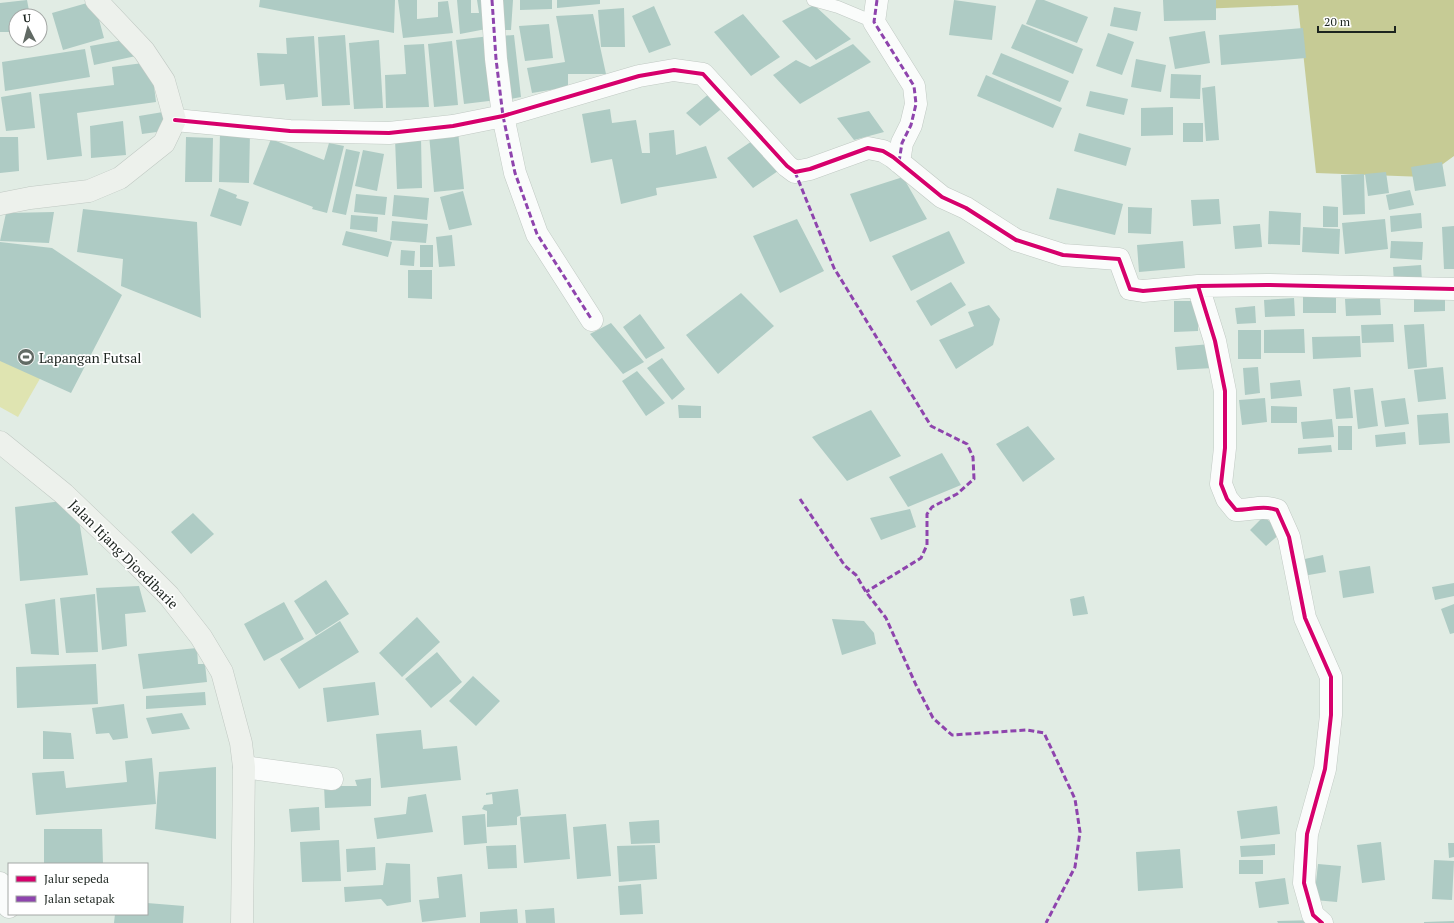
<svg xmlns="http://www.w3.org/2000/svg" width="1454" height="923" font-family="'PT Serif',serif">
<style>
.green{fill:#dfe4b1}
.forest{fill:#c6cb95}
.building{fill:#aecbc4}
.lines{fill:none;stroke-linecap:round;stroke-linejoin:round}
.lane-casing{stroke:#c0c9c3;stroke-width:13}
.street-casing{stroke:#c0c9c3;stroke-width:23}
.secondary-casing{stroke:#c0c9c3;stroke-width:23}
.lane{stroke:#fafcfb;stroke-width:12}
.street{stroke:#fafcfb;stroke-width:22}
.secondary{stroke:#edf1ec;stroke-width:22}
.quiet{stroke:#8e44ad;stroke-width:3;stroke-dasharray:6 3;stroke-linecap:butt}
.cycleway-casing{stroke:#fff;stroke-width:6}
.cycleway{stroke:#d6006c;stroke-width:4}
.labels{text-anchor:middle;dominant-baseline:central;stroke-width:3.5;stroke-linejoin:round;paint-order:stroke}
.poi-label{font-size:14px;fill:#1c241f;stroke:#fff;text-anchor:start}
.street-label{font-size:14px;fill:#1c241f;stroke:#fff}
</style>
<rect width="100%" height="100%" fill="#e1ece4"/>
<!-- green -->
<path class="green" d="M0,265L81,307L18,417L0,407Z"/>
<!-- forest -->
<path class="forest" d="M1176,0H1454V156L1425,177L1316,173L1298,5L1175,10Z"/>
<!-- building -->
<path class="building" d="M27,0L30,16H16V32H0V3Z
M260,0H395L394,33L259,7Z
M398,0H417V19L438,17V2L448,1L453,33L403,38Z
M457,0H471V13H479L477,0H487L486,29L460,34Z
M500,0H513L511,30H499Z
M520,0H552V9L520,10Z
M557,0H600V4L557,8Z
M954,0L996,6L992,40L949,35Z
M1036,0H1044L1088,17L1077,43L1026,24Z
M1163,0H1216V20L1164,21Z
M94,1L104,38L63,50L52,13Z
M814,5L851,39L816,60L782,21Z
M654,6L671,45L649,53L632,16Z
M1114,7L1141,12L1137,31L1110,26Z
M624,8L625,47H601L598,10Z
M593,14L606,74H568V87L532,93L527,68L565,62L556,16Z
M743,14L780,57L751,76L714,32Z
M549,24L553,58L525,61L519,26Z
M1022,24L1083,49L1073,74L1011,48Z
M1303,28L1306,58L1221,65L1219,35Z
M1205,31L1210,63L1175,69L1169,37Z
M1108,33L1134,42L1122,75L1096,66Z
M345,35L350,105L322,106L318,37Z
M514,35L521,97L505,100L498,36Z
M314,36L318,97L286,100L284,84L260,86L257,53L287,54L286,38Z
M490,36L497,100L464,104L456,40Z
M129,39L136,56L94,65L90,46Z
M379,40L383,108L354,109L349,43Z
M452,41L458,105L434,107L428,44Z
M424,44L429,107L386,108L385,75L406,74L404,45Z
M853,44L871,62L800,104L773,75L796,60L810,67Z
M85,49L90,77L5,91L2,62Z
M1001,53L1069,81L1060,102L992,74Z
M1136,59L1166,65L1161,92L1131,87Z
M151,62L156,102L77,113L82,156L47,160L39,94L114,85L112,67Z
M1171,74L1201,75L1200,99L1170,98Z
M986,75L1062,108L1053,128L977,96Z
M1215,86L1219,140L1206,141L1202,88Z
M1090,91L1128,99L1124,115L1086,106Z
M31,92L35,128L6,131L1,97Z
M710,93L725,106L700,126L686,113Z
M1173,107V135L1141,136V108Z
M610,109L612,123L636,120L642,153H650L649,133L674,130L676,155L706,146L717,178L656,188L657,195L621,204L612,159L591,163L582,114Z
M869,111L884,132L854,140L837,118Z
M163,112L164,131L142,134L139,116Z
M123,121L126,155L91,158L90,126Z
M1183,123H1203V142H1183Z
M458,131L464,189L434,192L429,134Z
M220,132H250L249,183L219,182Z
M1079,133L1131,148L1126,166L1074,151Z
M0,137H18L19,171L0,173Z
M186,137L213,138L212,182H185Z
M421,138L422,188L397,189L395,139Z
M271,139L324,160L329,143L344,146L327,213L312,209L313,207L253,184Z
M755,139L778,171L753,188L727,158Z
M346,149L360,152L346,215L332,212Z
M363,150L384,154L377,191L355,186Z
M1442,162L1446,186L1415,191L1411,167Z
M1386,172L1389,193L1368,196L1365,174Z
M1364,174L1365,214L1343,215L1341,175Z
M903,177L927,219L870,242L850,194Z
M219,188L237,195L236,198L249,202L241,226L210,216Z
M1057,188L1123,204L1115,235L1049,219Z
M1410,190L1414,205L1389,210L1386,195Z
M463,191L472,225L449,230L440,197Z
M356,194L387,197L385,215L354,212Z
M394,195L429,198L427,220L392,216Z
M1219,199L1221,224L1193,226L1191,200Z
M1323,206L1338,207V227H1323Z
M1128,207L1152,208L1151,234L1128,233Z
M83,209L197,222L201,318L121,286L123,259L77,252Z
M1269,211L1301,213L1300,245L1268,244Z
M54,212L49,243L0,241L6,213Z
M1421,213L1422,228L1391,232L1390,216Z
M351,215L378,217L377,232L350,229Z
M797,219L824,271L780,293L753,236Z
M1385,219L1388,249L1345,254L1342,223Z
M392,221L428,224L426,243L390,240Z
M1260,224L1262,247L1235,249L1233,226Z
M1454,226V269H1444L1442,227Z
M1303,227L1340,229L1339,254L1302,252Z
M346,231L392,242L388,257L342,245Z
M949,231L965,263L911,291L892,256Z
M452,235L455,266L439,267L436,237Z
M1183,241L1185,268L1139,272L1137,245Z
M1391,241L1423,242L1422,260L1390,258Z
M0,242L52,248L122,295L71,393L0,361Z
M420,245H433V267H420Z
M401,250L415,251L414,266L400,265Z
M1421,265L1422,281L1394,283L1393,267Z
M408,270H432V299L408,298Z
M951,282L966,305L931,326L916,301Z
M741,293L774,326L718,374L686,335Z
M1336,296V313H1303V297Z
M1294,298L1295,316L1265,317L1264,300Z
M1380,298L1381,315L1346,316L1345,299Z
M1414,298H1445V311L1414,312Z
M1174,301H1198V331L1174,332Z
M989,305L1000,319L993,345L956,369L939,340L974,326L968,312Z
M1255,306L1256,323L1237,324L1235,308Z
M640,314L665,348L646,359L623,327Z
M611,323L644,362L623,374L590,334Z
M1393,324L1394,342L1362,343L1361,325Z
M1424,324L1427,367L1408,369L1404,325Z
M1304,329L1305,353H1264V330Z
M1238,330H1261V359H1238Z
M1360,336L1361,357L1313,359L1312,337Z
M1211,344L1213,368L1177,370L1175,347Z
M662,358L685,389L672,400L647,368Z
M1258,367L1260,393L1245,395L1243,368Z
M1443,367L1446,399L1418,402L1414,370Z
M637,371L665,403L646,416L622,381Z
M1300,380L1302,396L1271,399L1270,383Z
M1350,387L1353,418L1336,419L1333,389Z
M1373,388L1378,426L1358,429L1354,390Z
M1265,398L1267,422L1242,425L1239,400Z
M1405,398L1409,424L1385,427L1381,401Z
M678,405L701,406V418H679Z
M1271,406L1297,407V423H1271Z
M871,410L901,456L847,481L812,437Z
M1448,413L1450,443L1419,445L1417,415Z
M1332,419L1334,437L1303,439L1301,422Z
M1028,426L1055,459L1023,482L996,444Z
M1338,426H1352V450H1338Z
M1405,432L1406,444L1376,447L1375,435Z
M1331,445L1332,452L1298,454V448Z
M942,453L961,485L908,507L889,477Z
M62,501L78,514L88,575L20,581L15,507Z
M910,509L916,527L881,540L870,518Z
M193,513L214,534L191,554L171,532Z
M1264,516L1281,533L1266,546L1250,530Z
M1323,555L1326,572L1303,576L1300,560Z
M1370,566L1374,593L1343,598L1339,571Z
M326,580L349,614L316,635L294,601Z
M1454,583V596L1435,600L1432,587Z
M139,586L146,612L125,614L127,646L102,650L96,588Z
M95,594L98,652L66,653L60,598Z
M1084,596L1088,614L1073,616L1070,599Z
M55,599L59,655L31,654L25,604Z
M284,602L304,639L264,661L244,624Z
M1454,604V633L1450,634L1441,609Z
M417,617L440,642L402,677L379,653Z
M832,619L864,621L874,633L876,644L842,655Z
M340,621L359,652L299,689L280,659Z
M197,648L198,664H205L207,682L143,689L138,654Z
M437,652L462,682L431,708L405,679Z
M96,664L98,704L17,708L16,667Z
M473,676L500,701L476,726L449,701Z
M375,682L379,715L327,722L323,688Z
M205,692L206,705L146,709V696Z
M124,704L128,738L113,740L109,733L96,734L92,708Z
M182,713L190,729L152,734L146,718Z
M421,730L423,749L457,746L461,780L381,788L376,734Z
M43,731L71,733L74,759H43Z
M152,758L156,804L36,815L32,773L64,771L66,788L127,782L125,761Z
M216,767V839L155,829L159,772Z
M371,778V806L325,808L324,786H357L355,780Z
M518,789L521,815L517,817V825L487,827V811L482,809L484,805L493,804L492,794L486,795V793Z
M426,794L433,832L377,839L374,818L406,814L408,797Z
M1277,806L1280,834L1241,839L1237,811Z
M319,807L320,830L291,832L289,809Z
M485,814L487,843L464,845L462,816Z
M566,814L570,859L524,863L520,817Z
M659,820L660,843L631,844L629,822Z
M606,824L611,876L577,879L573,827Z
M44,829H102L103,864H44Z
M339,840L341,881L302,882L300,842Z
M1381,842L1385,880L1362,883L1357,845Z
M1448,843H1454V857L1449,858Z
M1275,844V855L1241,857L1240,846Z
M516,845L517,868L488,869L486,846Z
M655,845L657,879L619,882L617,846Z
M375,847L376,870L347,872L346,849Z
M1180,849L1183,888L1138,891L1136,852Z
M1239,860H1263V874H1239Z
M1434,860L1454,861L1452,900L1432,899Z
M386,863L410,864L411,902L387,906L381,899L345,902L344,887L383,885Z
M1318,864L1341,866L1337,902L1314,900Z
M462,874L466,917L422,922L419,900L439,898L437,877Z
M1285,878L1289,904L1259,908L1255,882Z
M641,884L643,914L620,915L618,886Z
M147,903L184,906L183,923H114L115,914H147Z
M554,908L555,923H526L525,910Z
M517,909L518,923H480V912Z
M1317,920V923H1278L1277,921Z
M1454,921V923H1424V922Z"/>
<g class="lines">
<!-- lane casing -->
<g class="lane-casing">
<path id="lane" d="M813,0L838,7L874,22"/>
</g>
<!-- street casing -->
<g class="street-casing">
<path id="street" d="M492,0L496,59L503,116L515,173L537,234L592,320
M877,0L874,22L914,86L916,104L911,125L902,143L899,162
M175,120L290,131L389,133L453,126L503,116L639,76L674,70L703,74L787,166L795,172L810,169L868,148L883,151L893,157L942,197L966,208L1016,240L1063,255L1119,259L1130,289L1143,291L1198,286L1267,285L1454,289
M1198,286L1215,341L1225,391V448L1221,484L1227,499L1236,510C1251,510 1263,505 1277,510L1289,537L1305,618L1331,677V715L1325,769L1307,834L1304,883L1313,915L1322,923
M244,767L332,779
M0,883L9,907"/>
</g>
<!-- secondary casing -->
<g class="secondary-casing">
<path id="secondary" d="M0,204L30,198L89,191L120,178L164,143L175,120L164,81L144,51L96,0
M0,442L64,494L132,559L169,596L201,637L222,672L241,743L244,767L242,923"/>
</g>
<!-- lane -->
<use href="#lane" class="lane"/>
<!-- street -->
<use href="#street" class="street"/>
<!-- secondary -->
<use href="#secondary" class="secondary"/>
<!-- quiet -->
<path class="quiet" d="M492,0L496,59L503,116L515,173L537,234L592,320
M877,0L874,22L914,86L916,104L911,125L902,143L899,162
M795,172L834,268L931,426L967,444L973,457L974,479L957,494L932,507L927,514V545L921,558L866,592
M800,499L845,566L856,575L866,592L886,618L916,685L933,718L952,735L1027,730L1044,733L1075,799L1080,832L1075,867L1046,923"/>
<!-- cycleway casing -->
<g class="cycleway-casing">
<path id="cycleway" d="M175,120L290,131L389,133L453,126L503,116L639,76L674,70L703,74L787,166L795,172L810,169L868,148L883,151L893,157L942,197L966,208L1016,240L1063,255L1119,259L1130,289L1143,291L1198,286L1267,285L1454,289
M1198,286L1215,341L1225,391V448L1221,484L1227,499L1236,510C1251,510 1263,505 1277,510L1289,537L1305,618L1331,677V715L1325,769L1307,834L1304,883L1313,915L1322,923"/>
</g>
<!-- cycleway -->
<use href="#cycleway" class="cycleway"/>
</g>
<!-- icons -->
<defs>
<g id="stadium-disc" transform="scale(0.9)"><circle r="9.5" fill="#616a64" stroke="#fff"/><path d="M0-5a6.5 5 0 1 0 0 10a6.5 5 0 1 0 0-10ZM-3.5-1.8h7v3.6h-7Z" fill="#fff"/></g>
</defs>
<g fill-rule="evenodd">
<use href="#stadium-disc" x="26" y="357"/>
</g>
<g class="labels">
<!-- poi labels -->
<g class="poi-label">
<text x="39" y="357">Lapangan Futsal</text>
</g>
<!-- street labels -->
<g class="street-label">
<text transform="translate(124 554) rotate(45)">Jalan Itjang Djoedibarie</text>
</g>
</g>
<!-- legend -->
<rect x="8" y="863" width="140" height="52" fill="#ffffff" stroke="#a4a7a5"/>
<rect x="16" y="876" width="20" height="6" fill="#d6006c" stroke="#a4a7a5"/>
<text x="44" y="883" font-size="12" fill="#1c241f">Jalur sepeda</text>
<rect x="16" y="896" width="20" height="6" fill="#8e44ad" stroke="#a4a7a5"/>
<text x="44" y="903" font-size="12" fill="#1c241f">Jalan setapak</text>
<!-- north arrow -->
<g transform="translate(28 28) rotate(354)"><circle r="19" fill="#ffffff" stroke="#a4a7a5"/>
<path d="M0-3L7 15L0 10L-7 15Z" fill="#616a64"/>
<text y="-6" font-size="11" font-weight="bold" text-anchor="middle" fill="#1c241f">U</text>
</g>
<!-- scale -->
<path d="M1318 26v6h77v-6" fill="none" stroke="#1c241f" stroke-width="2"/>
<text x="1324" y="26" font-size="12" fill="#1c241f" stroke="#ffffff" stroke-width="3" paint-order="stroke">20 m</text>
</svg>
